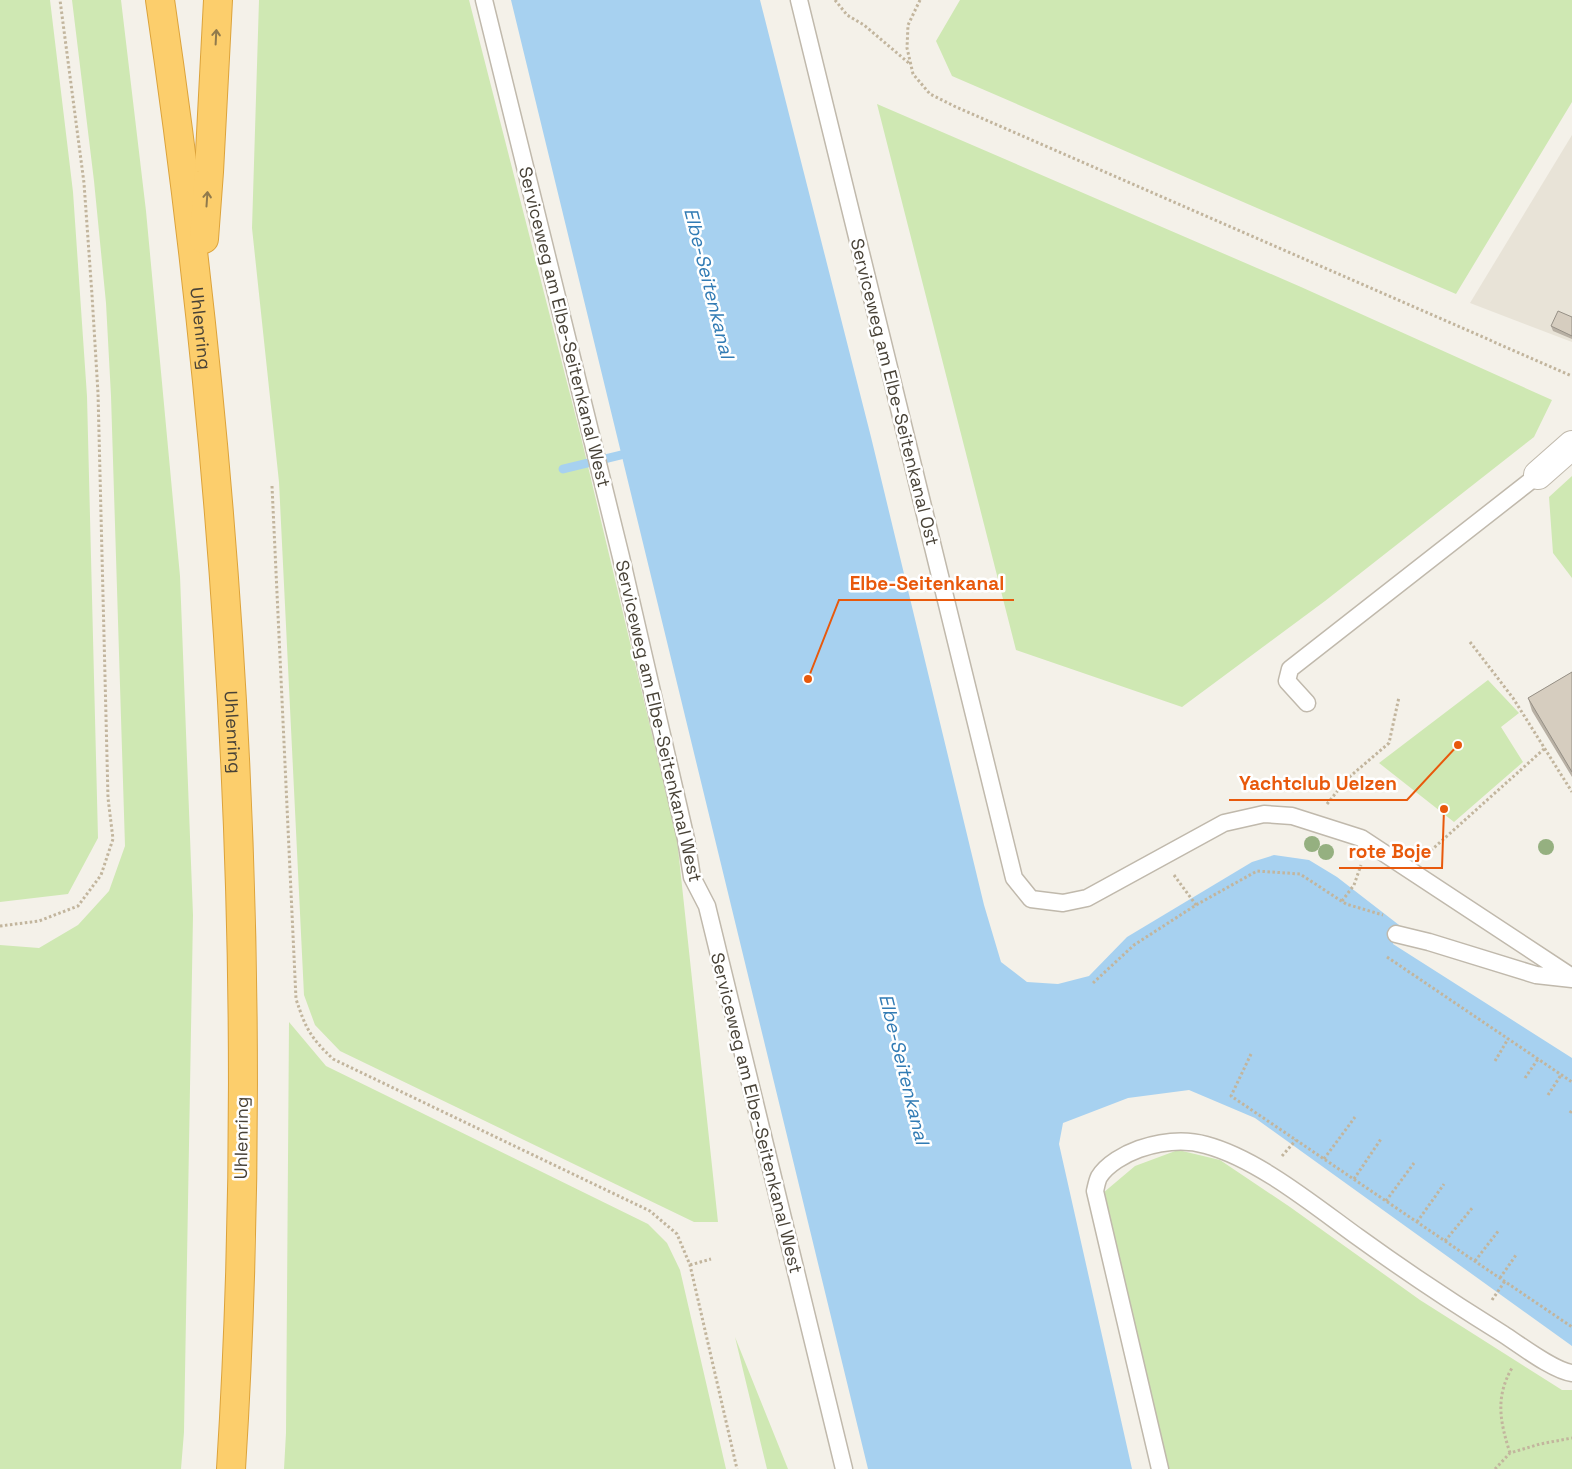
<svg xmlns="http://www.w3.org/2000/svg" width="1572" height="1469" font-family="'Space Grotesk',sans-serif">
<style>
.residential{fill:#e8e3d7}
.green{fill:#cfe8b3}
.water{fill:#a7d1f0}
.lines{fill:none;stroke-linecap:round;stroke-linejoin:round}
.stream{stroke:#a7d1f0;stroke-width:9}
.lane-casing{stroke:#c0b9ac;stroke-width:19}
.street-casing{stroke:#c0b9ac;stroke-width:30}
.highway-casing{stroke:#dca33b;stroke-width:30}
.path{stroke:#c2b59d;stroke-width:3;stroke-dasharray:2.5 2.5;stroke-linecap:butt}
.lane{stroke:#fff;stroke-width:16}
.street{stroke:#fff;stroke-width:28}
.highway{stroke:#fcce6c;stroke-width:28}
.tree{fill:#95b080}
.wall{fill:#b8b0a4}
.building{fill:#d6cdbf;stroke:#969086}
.oneway{stroke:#907a4c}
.labels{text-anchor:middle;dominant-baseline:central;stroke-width:5;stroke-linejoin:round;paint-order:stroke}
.street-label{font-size:18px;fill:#484237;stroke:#fff}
.water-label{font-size:19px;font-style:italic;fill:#317bb4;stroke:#fff}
.leader{fill:none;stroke:#e8590c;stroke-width:2}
.callout-dot{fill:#e8590c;stroke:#fff;stroke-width:2}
.callout-label{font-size:19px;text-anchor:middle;font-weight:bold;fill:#e8590c;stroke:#fff;stroke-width:5;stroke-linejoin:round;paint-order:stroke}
</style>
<rect width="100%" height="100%" fill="#f4f1e9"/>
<!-- residential -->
<path class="residential" d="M1572,135V342L1470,303Z"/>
<!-- green -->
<path class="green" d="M0,0H50L73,192L87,396L98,838L68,894L0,902Z
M72,0H121L146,211L180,576L193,915L184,1432L181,1469H0V945L39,948L78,925L109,891L125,846L111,396L106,303L94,181Z
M259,0H469L581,437L677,839L718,1222H694L340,1051L315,1025L304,995L279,482L252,228Z
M960,0H1572V102L1456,294L952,76L936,41Z
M877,104L1301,287L1552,400L1534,437L1325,601L1182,707L1016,650Z
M1572,476V578L1553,553L1549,497Z
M1488,680L1519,713L1501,727L1523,762L1454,822L1379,763Z
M289,1022L326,1066L648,1224L667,1243L680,1270L726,1469H284L286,1433Z
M1178,1150L1220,1160L1290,1207L1420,1300L1562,1390H1572V1469H1168L1103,1193L1135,1166Z
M735,1337L788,1469H767Z"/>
<!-- water -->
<path class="water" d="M511,0H760L871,437L984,905L1001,962L1027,982L1058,984L1089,976L1127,937L1252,862L1274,855L1309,860L1337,877L1399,925L1393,944L1572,1058V1346L1255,1118L1189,1090L1128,1098L1063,1123L1059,1144L1132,1469H868Z"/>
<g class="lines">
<!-- stream -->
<path class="stream" d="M563,469L621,455"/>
<!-- lane casing -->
<g class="lane-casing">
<path id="lane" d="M484,0L621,557L686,839L692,877L707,906L844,1469
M799,0L1014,878L1031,899L1063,903L1087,898L1224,823L1264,814L1292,816L1361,838L1572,977
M1307,703L1287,681L1290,669L1538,475
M1396,934L1429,942L1536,975L1572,979
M1160,1469L1095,1191C1096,1187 1097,1181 1099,1177C1107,1164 1125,1154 1139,1149C1160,1142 1185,1139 1206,1145C1258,1159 1315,1206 1358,1237C1405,1271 1453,1303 1503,1334C1520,1345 1554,1371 1572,1373"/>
</g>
<!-- street casing -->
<g class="street-casing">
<path id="street" d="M1538,475L1572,445"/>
</g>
<!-- highway casing -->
<g class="highway-casing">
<g id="highway">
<path id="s1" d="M160,0C231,485 262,979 231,1469"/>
<path d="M204,239L209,172L218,0"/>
</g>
</g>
<!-- path -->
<path class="path" d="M835,0L847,15L864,25L910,64
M920,0L908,25L907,48L913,74L930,94L954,106L1572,376
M272,486L296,999C306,1029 310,1037 333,1059L650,1211L677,1234L690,1265L737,1469
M1470,642L1513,698L1572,792
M1327,804L1347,779L1389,743L1399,697
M1427,854L1544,749
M1174,875L1196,905
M1342,901L1354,885L1361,865
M0,926L39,921L78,906L101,875L113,839L108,798L98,393L92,295L84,183L60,0
M1387,957L1572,1082
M1093,983L1134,945L1196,905L1257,871L1300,874L1346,904L1383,915
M1251,1054L1231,1096L1572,1327
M1495,1061L1508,1039
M1525,1078L1538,1059
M1548,1095L1561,1075
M1570,1113L1572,1110
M1282,1156L1296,1140
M1324,1159L1355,1117
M1354,1179L1381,1139
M1386,1201L1414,1163
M1417,1222L1444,1184
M1445,1241L1473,1207
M1475,1261L1499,1230
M690,1265L711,1259
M1500,1278L1516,1255
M1492,1300L1505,1281
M1510,1453C1500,1422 1495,1397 1512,1368
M1495,1469L1510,1453L1540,1444L1572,1438"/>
<!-- lane -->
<use href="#lane" class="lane"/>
<!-- street -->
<use href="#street" class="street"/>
<!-- highway -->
<use href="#highway" class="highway"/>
</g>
<!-- trees -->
<g class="tree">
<circle cx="1312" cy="844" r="8"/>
<circle cx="1546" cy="847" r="8"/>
<circle cx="1326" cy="852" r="8"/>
</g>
<!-- wall -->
<path class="wall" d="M1572,317V339L1553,331L1551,326Z
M1572,672V777L1532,711L1528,698Z"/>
<!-- building -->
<path class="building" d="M1558,311L1572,317V336L1551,326Z
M1572,672V772L1528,698Z"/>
<!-- one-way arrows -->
<defs><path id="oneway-shaft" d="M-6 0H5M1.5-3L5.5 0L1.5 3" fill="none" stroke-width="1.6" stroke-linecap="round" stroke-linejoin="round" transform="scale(1.25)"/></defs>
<g class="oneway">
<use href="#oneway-shaft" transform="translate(216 37) rotate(-87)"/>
<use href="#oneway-shaft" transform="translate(207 199) rotate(-86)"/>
</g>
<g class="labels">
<!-- street labels -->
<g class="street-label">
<text transform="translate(565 327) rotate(76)">Serviceweg am Elbe-Seitenkanal West</text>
<text stroke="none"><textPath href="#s1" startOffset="331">Uhlenring</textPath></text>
<text transform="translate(895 392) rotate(76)">Serviceweg am Elbe-Seitenkanal Ost</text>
<text transform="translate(659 721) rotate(77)">Serviceweg am Elbe-Seitenkanal West</text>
<text stroke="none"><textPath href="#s1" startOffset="736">Uhlenring</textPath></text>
<text transform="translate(757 1113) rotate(76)">Serviceweg am Elbe-Seitenkanal West</text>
<text transform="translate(241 1138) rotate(-89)">Uhlenring</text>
</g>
<!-- water labels -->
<g class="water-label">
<text transform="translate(709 283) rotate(76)">Elbe-Seitenkanal</text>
<text transform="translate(904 1069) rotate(76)">Elbe-Seitenkanal</text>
</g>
</g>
<!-- callouts -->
<path class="leader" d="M808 679L839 600H1014M1458 745L1407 800H1229M1444 809L1442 868H1339"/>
<g class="callout-dot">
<circle cx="808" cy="679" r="5"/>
<circle cx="1458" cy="745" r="5"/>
<circle cx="1444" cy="809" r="5"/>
</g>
<g class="callout-label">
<text x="927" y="590">Elbe-Seitenkanal</text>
<text x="1318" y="790">Yachtclub Uelzen</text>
<text x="1390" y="858">rote Boje</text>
</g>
</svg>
